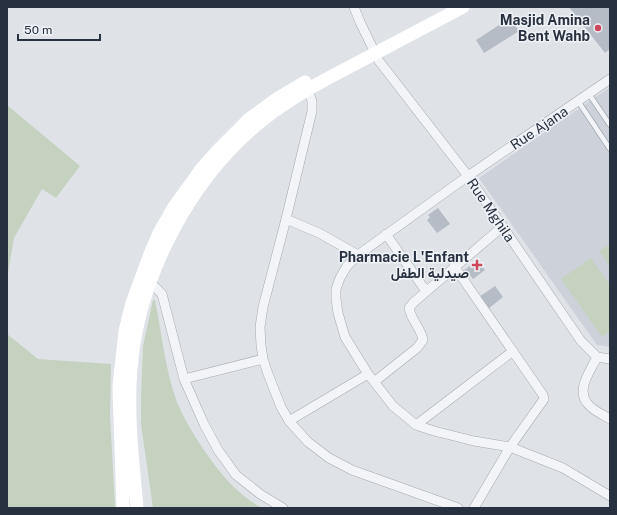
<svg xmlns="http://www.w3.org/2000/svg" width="617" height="515" font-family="'Public Sans',Vazirmatn,sans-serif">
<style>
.built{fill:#cdd2da}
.green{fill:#c5d2c0}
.building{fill:#b6bcc5}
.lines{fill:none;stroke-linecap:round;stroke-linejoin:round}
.lane-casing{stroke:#a4aab2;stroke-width:6}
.street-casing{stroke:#a4aab2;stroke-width:10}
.lane{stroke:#f2f4f7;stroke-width:4.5}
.street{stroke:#f2f4f7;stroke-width:9}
.secondary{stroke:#fff;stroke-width:13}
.poi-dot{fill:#cc465e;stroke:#eff2f6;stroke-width:1.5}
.labels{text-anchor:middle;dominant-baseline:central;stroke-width:3;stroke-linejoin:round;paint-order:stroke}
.poi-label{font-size:14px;font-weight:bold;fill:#28313f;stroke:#eff2f6;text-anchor:end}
.street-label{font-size:14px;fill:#28313f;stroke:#eff2f6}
</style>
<rect width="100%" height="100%" fill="#dfe3e8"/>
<!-- built -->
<path class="built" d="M610,87V347L597,345L479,178Z"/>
<!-- green -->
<path class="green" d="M7,105L80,166L56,198L42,189L14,238L7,279Z
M610,244V267L599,251Z
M591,258L610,285V332L602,337L561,279Z
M153,300H155C162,334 165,370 177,402C186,423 198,442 211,460C226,480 240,496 262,508H153L141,424V396L143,346Z
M7,334L38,359L111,364L110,415L115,508H7Z"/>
<!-- building -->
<path class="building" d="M569,7H610V49L605,53Z
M510,18L519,31L484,53L476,40Z
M438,208L450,224L437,233L427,220L430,217L428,215Z
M478,260L485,270L473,279L470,275L467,277L463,271Z
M495,286L503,297L488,309L479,297Z"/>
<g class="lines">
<!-- lane casing -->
<g class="lane-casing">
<path id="lane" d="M589,94L610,125
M578,101L610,149"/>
</g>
<!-- street casing -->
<g class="street-casing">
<path id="street" d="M354,7L360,22L379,61L468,176L581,341L597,357L610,359
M610,79L468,176L358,255L347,266L340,278L336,289V299L338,313L345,337L368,374L393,406L416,425L434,431L474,441L510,447L563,468L610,496
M308,90L312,101V111L286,219L263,307L260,327L261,345L263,359L268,374L281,407L289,421L308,442L329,458L352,470L458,508
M286,219L319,233L358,255
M386,234L423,287L426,290
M454,266L543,395L544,399L510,447L474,508
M150,282L162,294L184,379L204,424L218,450L236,475L260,494L283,508
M597,357C591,370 576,389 587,403C592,410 603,415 610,419
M184,379L263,359
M374,382L417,348L423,340C421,328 411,320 409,308L414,302L502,227
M289,421L368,374
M416,425L513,351"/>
</g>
<!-- lane -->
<use href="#lane" class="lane"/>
<!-- street -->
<use href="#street" class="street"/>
<!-- secondary -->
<path class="secondary" d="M123,508L119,387L125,331L132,303L150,254L159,233L174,207L202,168L219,149L249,119L278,98L305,82
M137,508C133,462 127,415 131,369C138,277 191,176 264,119C292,97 324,80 355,64C391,45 427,26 463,7"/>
</g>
<!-- markers -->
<g class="poi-dot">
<circle cx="598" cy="28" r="4"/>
<path d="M475 259h4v4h4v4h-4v4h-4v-4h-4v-4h4z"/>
</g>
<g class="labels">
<!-- poi labels -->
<g class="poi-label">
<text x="590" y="20">Masjid Amina<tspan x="590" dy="16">Bent Wahb</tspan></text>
<text x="469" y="257">Pharmacie L'Enfant<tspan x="469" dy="16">صيدلية الطفل</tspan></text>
</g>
<!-- street labels -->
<g class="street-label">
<text transform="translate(539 128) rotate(-34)">Rue Ajana</text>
<text transform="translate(491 210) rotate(56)">Rue Mghila</text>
</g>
</g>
<!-- border -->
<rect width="617" height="515" fill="none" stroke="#28313f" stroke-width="16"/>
<!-- scale -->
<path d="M18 34v6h82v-6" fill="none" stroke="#28313f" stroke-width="2"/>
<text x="24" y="34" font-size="12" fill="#28313f" stroke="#eff2f6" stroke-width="3" paint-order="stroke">50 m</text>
</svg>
